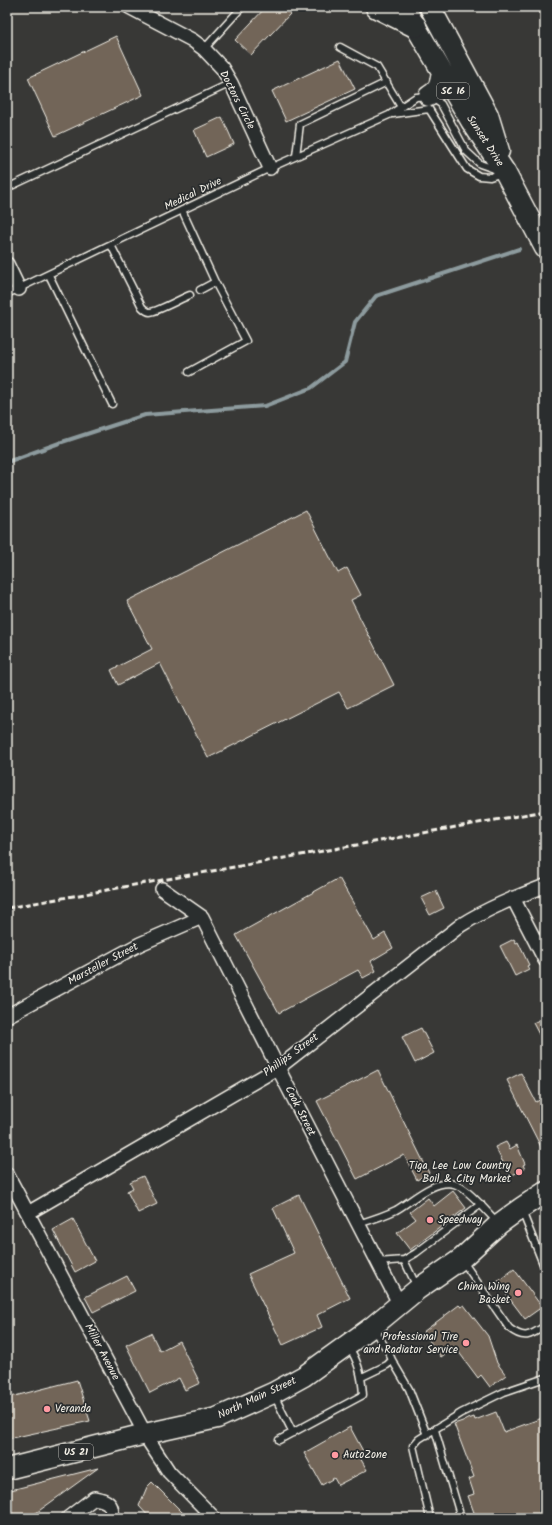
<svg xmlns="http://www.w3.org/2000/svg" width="552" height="1525" font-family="Kalam,sans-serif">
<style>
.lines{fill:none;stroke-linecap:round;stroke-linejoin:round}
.stream{stroke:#8d9b9e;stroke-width:4}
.building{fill:#726558;stroke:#f4f1e8}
.lane-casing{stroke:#f4f1e8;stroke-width:9}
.street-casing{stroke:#f4f1e8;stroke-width:16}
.primary-casing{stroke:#f4f1e8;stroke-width:23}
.highway-casing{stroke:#f4f1e8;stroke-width:25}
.lane{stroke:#2a2d2e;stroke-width:6}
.street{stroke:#2a2d2e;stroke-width:13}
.primary{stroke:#2a2d2e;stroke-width:20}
.highway{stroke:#2a2d2e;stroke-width:22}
.rail{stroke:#f4f1e8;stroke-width:3;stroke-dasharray:6 3;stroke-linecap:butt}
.poi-dot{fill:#ff9aa2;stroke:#2a2d2e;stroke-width:1.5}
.labels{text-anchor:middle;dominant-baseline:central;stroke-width:3.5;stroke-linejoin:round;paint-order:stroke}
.shield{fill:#2a2d2e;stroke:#b7b6b0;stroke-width:1}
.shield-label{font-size:10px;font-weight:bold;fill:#f4f1e8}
.street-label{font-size:11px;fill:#f4f1e8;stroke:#2a2d2e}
.poi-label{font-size:11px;fill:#f4f1e8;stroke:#2a2d2e;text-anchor:end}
</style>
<rect width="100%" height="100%" fill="#383836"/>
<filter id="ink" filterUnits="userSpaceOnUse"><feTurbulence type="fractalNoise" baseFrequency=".025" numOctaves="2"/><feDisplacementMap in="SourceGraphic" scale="8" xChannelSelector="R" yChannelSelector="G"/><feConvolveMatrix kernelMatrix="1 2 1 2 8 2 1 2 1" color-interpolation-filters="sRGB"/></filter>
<g filter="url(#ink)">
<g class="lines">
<!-- stream -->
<path class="stream" d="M7,462L62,442L145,415L265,406L311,388L345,362L355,322L376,296L519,249"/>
</g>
<!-- building -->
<path class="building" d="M266,7H283L290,14L251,55L235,40Z
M116,36L143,95L55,136L28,78Z
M340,59L355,89L286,121L272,91Z
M222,117L234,144L206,157L194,130Z
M306,510L338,573L347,568L361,595L351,600L394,685L348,708L339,692L208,758L160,663L118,685L111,670L152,649L127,601Z
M339,878L374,940L385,933L393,948L371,961L376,971L363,978L358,970L279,1013L236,935Z
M436,891L444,908L430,915L421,898Z
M514,939L516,943L518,942L529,965L527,966L529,969L515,976L500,946Z
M545,1017V1046L533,1023Z
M421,1028L434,1053L415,1063L402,1037Z
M378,1070L429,1173L417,1180L404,1155L357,1179L317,1101Z
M521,1073L536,1102L545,1097V1155L507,1080Z
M506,1142L510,1149L517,1145L525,1164L523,1165L525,1169L510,1176L495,1147Z
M143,1176L157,1204L138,1213L127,1191L133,1188L130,1182Z
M453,1191L466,1208L410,1250L397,1233L416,1219L410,1212L428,1198L434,1206Z
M299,1195L350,1298L317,1315L322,1327L283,1345L248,1274L294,1253L273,1208Z
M73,1219L95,1261L75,1272L53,1230Z
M514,1269L542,1307L525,1319L497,1282Z
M127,1276L135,1291L93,1312L85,1297Z
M459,1305L461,1307L464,1305L488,1336L497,1363L506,1375L490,1387L481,1375L478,1378L455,1347L441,1357L423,1332Z
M151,1333L160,1351L179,1341L200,1383L185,1390L179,1378L150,1393L126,1345Z
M77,1380L90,1421L7,1439V1398Z
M496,1412L504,1432L545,1417V1518H476L468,1496L474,1494L469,1479L474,1477L454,1424L474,1417L475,1420Z
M350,1427L364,1453L359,1456L367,1470L338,1485L334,1478L322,1485L304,1453Z
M98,1468L29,1518H7V1491Z
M152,1482L188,1518H150L139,1506L147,1487Z"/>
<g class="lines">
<!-- lane casing -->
<g class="lane-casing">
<path id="lane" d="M340,47L377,67L401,107
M204,49L242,7
M393,114L429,109L467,169L479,176L490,177L503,173
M296,156L300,124L387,82
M7,188L231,83
M182,210L215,282L246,341L189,372
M111,245L142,307C144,309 147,312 150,312C157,312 182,298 190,295
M49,275L112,404
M200,290L215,282
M7,294L270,168L389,115L416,97L429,96L441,104L466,151L480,164L497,170
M522,1211L545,1269
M358,1224C371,1220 384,1216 396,1210C412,1201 434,1179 454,1184C467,1187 488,1213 498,1223
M404,1260L417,1287
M462,1260L509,1328C524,1340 530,1336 545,1326
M378,1262L404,1260L416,1253L481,1204
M392,1360L409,1389L427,1435
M362,1377L387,1365L392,1360L388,1351L373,1329
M274,1395L293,1433
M435,1430L461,1518
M279,1440L363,1395C362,1378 359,1361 349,1348
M430,1518L413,1446L419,1439L461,1413L504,1392L545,1378"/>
</g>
<!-- street casing -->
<g class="street-casing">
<path id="street" d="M129,7L192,40L204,49L222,68L231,83L270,168
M7,264L19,289
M162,889L202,917L278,1068L400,1305
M513,898L545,960
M7,1016L140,944L202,917
M7,1174L150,1443L169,1472L214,1518
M28,1213L278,1068L461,925C488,908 516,897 545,886
M68,1518L94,1498C107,1500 114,1504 111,1518"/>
</g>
<!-- primary casing -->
<g class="primary-casing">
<path id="primary" d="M404,7L471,121L505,172L545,248
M430,7L488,115L499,151
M429,96C440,90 440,83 442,72
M7,1469L145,1434L217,1418L273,1393L304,1376L372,1327L418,1289L461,1259L499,1224L521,1208L545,1192"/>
</g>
<!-- highway casing -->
<g class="highway-casing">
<path id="highway" d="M377,7L415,26"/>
</g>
<!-- lane -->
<use href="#lane" class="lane"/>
<!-- street -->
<use href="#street" class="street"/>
<!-- primary -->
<use href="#primary" class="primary"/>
<!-- highway -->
<use href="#highway" class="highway"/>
<!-- rail -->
<path class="rail" d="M7,908L545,811"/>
</g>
</g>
<!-- markers -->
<g class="poi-dot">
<circle cx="519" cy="1172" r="4"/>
<circle cx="430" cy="1220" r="4"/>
<circle cx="518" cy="1293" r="4"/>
<circle cx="466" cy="1343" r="4"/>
<circle cx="47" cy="1409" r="4"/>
<circle cx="335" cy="1455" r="4"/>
</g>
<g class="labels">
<!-- shield labels -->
<g class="shield">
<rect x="437" y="83" width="32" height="16" rx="3"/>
<rect x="59" y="1444" width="34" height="16" rx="3"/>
</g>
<g class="shield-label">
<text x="453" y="91">SC 16</text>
<text x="76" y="1452">US 21</text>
</g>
<!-- street labels -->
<g class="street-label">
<text transform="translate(237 100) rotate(63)">Doctors Circle</text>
<text transform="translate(485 141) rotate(57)">Sunset Drive</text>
<text transform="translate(193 194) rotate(-26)">Medical Drive</text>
<text transform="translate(103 964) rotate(-28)">Marsteller Street</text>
<text transform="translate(291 1055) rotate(-36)">Phillips Street</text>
<text transform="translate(300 1111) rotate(63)">Cook Street</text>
<text transform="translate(102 1352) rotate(62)">Miller Avenue</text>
<text transform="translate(257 1398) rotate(-25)">North Main Street</text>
</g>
<!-- poi labels -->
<g class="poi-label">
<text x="511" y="1166">Tiga Lee Low Country<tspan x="511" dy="13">Boil &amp; City Market</tspan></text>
<text x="438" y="1220" text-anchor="start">Speedway</text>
<text x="510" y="1287">China Wing<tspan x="510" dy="13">Basket</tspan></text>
<text x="458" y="1337">Professional Tire<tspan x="458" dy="13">and Radiator Service</tspan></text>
<text x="55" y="1409" text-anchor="start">Veranda</text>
<text x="343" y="1455" text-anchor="start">AutoZone</text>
</g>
</g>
<!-- margin -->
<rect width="552" height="1525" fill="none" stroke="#2a2d2e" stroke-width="24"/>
<rect x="12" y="12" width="528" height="1501" fill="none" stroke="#f4f1e8" stroke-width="1.5" filter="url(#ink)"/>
</svg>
